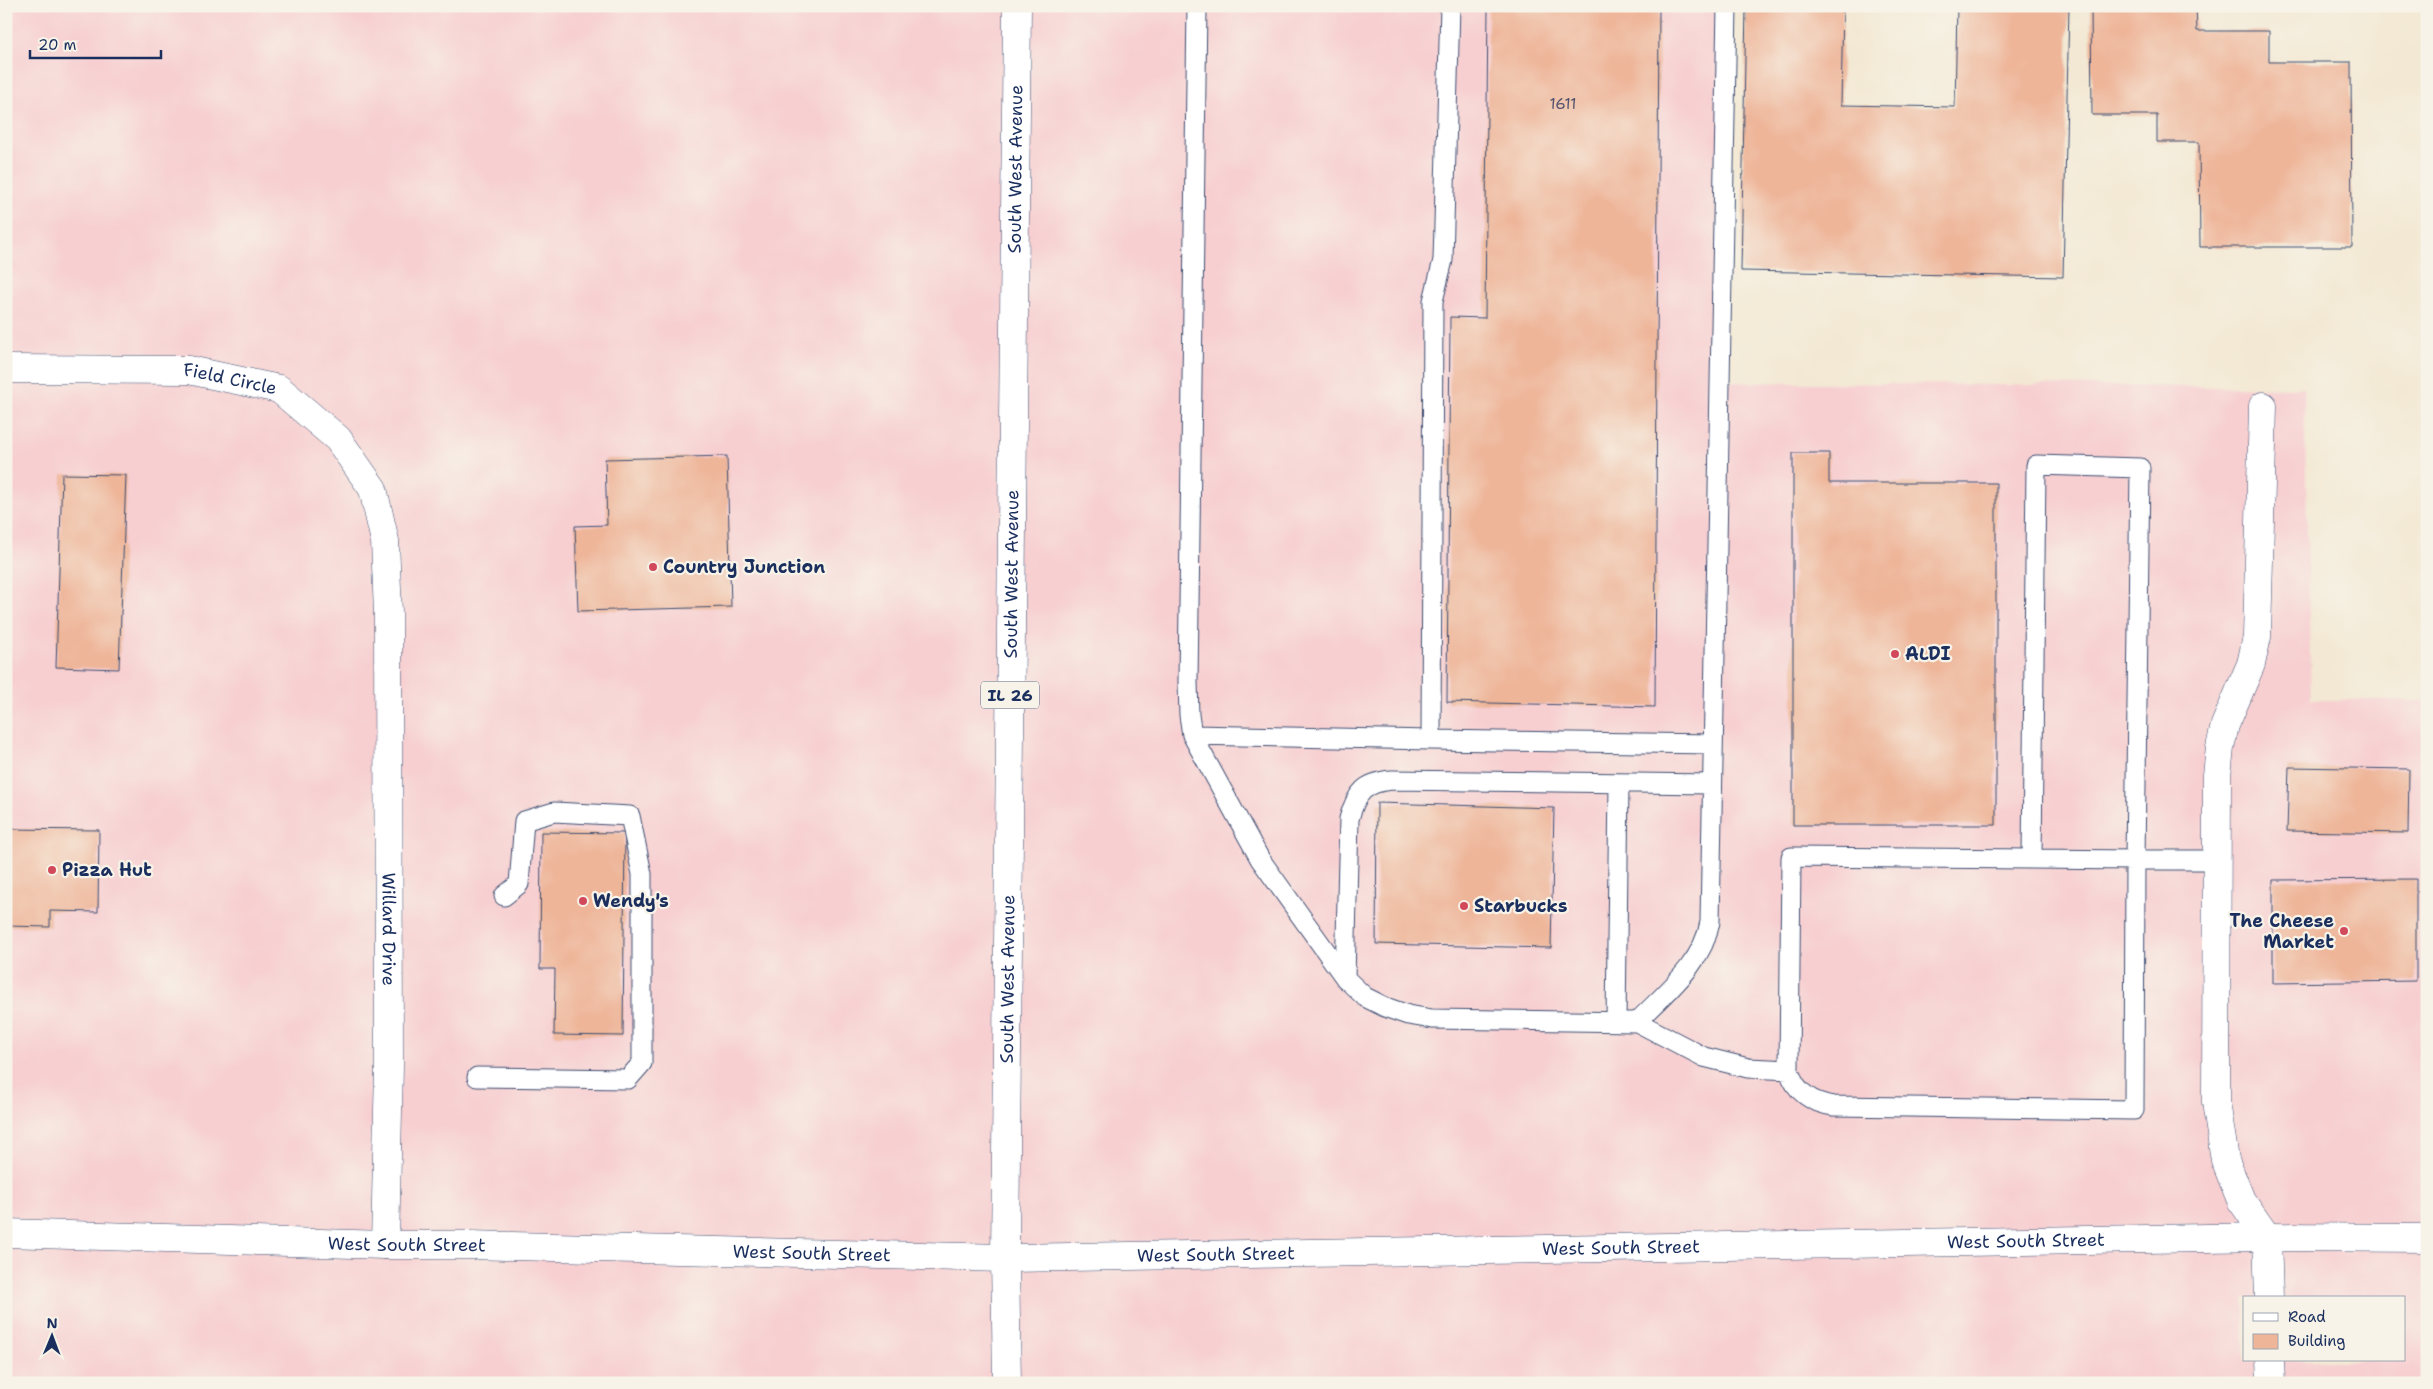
<svg xmlns="http://www.w3.org/2000/svg" width="2433" height="1389" font-family="'Shantell Sans',sans-serif">
<style>
.built{fill:#f7cfd1;fill-rule:evenodd}
.building{fill:#eeb599}
.lines{fill:none;stroke-linecap:round;stroke-linejoin:round}
.lane-casing{stroke:#3b4b70;stroke-width:21}
.street-casing{stroke:#3b4b70;stroke-width:29}
.primary-casing{stroke:#3b4b70;stroke-width:29}
.lane{stroke:#fff;stroke-width:19}
.street{stroke:#fff;stroke-width:28}
.primary{stroke:#fff;stroke-width:28}
.poi-dot{fill:#d1495b;stroke:#f7f3e8;stroke-width:2}
.labels{text-anchor:middle;dominant-baseline:central;stroke-width:4.5;stroke-linejoin:round;paint-order:stroke}
.number-label{font-size:15px;fill:#50506d}
.shield{fill:#f7f3e8;stroke:#5d6a87;stroke-width:1}
.shield-label{font-size:16px;font-weight:bold;fill:#1b2f5e}
.street-label{font-size:18px;fill:#1b2f5e;stroke:#f7f3e8}
.poi-label{font-size:18px;font-weight:bold;fill:#1b2f5e;stroke:#f7f3e8;text-anchor:start}
</style>
<rect width="100%" height="100%" fill="#f7f3e8"/>
<filter id="ink" filterUnits="userSpaceOnUse"><feTurbulence type="fractalNoise" baseFrequency=".02" numOctaves="2"/><feDisplacementMap in="SourceGraphic" scale="10" xChannelSelector="R" yChannelSelector="G"/><feConvolveMatrix kernelMatrix="1 2 1 2 8 2 1 2 1" color-interpolation-filters="sRGB"/></filter>
<filter id="wash" filterUnits="userSpaceOnUse"><feTurbulence type="fractalNoise" baseFrequency=".0096" numOctaves="4" result="noise"/><feDisplacementMap in="SourceGraphic" scale="20" xChannelSelector="R" yChannelSelector="G"/><feGaussianBlur stdDeviation="1.12" result="paint"/><feColorMatrix in="noise" values="0 0 0 0 0 0 0 0 0 0 0 0 0 0 0 0 0 1.4 0 .05"/><feComposite in="paint" operator="in"/></filter>
<g filter="url(#wash)">
<rect width="100%" height="100%" fill="#f3e8d3"/>
<!-- built -->
<path class="built" d="M6,6H1726L1718,382L2304,388L2311,700H2427V1383H6ZM2244,1298H2404V1360H2244Z"/>
<g id="blocks">
<!-- building -->
<path class="building" d="M1488,6H1659L1655,707L1447,702L1450,317L1485,318Z
M1746,6H1843L1841,105L1955,107L1957,6H2069L2063,277L1741,271Z
M2091,6H2196L2197,31H2269V62H2351L2352,247H2200L2199,142H2157V115H2092Z
M1793,453H1829V483H1996V825H1793Z
M727,456L731,607L578,611L575,526L607,525L605,459Z
M62,474L126,475L119,669L56,667Z
M2289,767L2409,769L2408,833L2287,831Z
M1377,803L1554,808L1551,948L1376,944Z
M6,829L99,830L98,912L50,911V927L6,926Z
M541,832L625,833L623,1036L554,1035L555,969H540Z
M2416,879V981L2273,983V880Z"/>
</g>
</g>
<g filter="url(#ink)">
<use href="#blocks" fill-opacity="0" stroke="#3b4b70" stroke-width="1"/>
<g class="lines">
<!-- lane casing -->
<g class="lane-casing">
<path id="lane" d="M1197,6L1188,682L1189,715L1192,735L1431,740L1433,301L1443,260L1450,6
M1192,735L1260,859L1345,978L1365,997L1385,1007L1408,1015L1432,1019L1637,1022L1704,1057L1748,1068L1789,1070
M1431,740L1713,744
M2032,859L2135,860L2134,1110L1834,1106C1812,1103 1795,1092 1789,1070L1791,857L2032,859L2036,465L2140,468L2135,860H2216
M1345,978L1349,819C1356,793 1365,782 1392,780L1712,784
M1616,1021L1619,783
M1637,1022C1665,993 1703,964 1710,922L1727,6
M477,1077L628,1079L642,1063V874L630,816L554,812L524,821L519,884L504,896"/>
</g>
<!-- street casing -->
<g class="street-casing">
<g id="street">
<path id="s1" d="M6,369L189,370L279,389L338,439L373,489L385,541L388,613L389,1066L385,1245"/>
<path d="M2263,406L2257,637L2251,664L2225,725L2220,748L2217,775L2216,1102L2225,1160L2241,1200L2267,1237L2269,1298"/>
<path id="s2" d="M6,1233L385,1245H469L1005,1258"/>
<path d="M2270,1360L2271,1383"/>
</g>
</g>
<!-- primary casing -->
<g class="primary-casing">
<g id="primary">
<path id="s3" d="M1005,1258L2267,1237L2427,1238"/>
<path id="s4" d="M1007,1383L1005,1258L1017,6"/>
</g>
</g>
<!-- lane -->
<use href="#lane" class="lane"/>
<!-- street -->
<use href="#street" class="street"/>
<!-- primary -->
<use href="#primary" class="primary"/>
</g>
</g>
<!-- markers -->
<g class="poi-dot">
<circle cx="653" cy="567" r="5"/>
<circle cx="1895" cy="654" r="5"/>
<circle cx="52" cy="870" r="5"/>
<circle cx="583" cy="901" r="5"/>
<circle cx="1464" cy="906" r="5"/>
<circle cx="2344" cy="931" r="5"/>
</g>
<g class="labels">
<!-- number labels -->
<g class="number-label">
<text x="1563" y="104">1611</text>
</g>
<!-- shield labels -->
<rect class="shield" x="981" y="681.5" width="58" height="27" rx="4"/>
<g class="shield-label">
<text x="1010" y="695">IL 26</text>
</g>
<!-- street labels -->
<g class="street-label">
<text stroke="none"><textPath href="#s4" startOffset="1214">South West Avenue</textPath></text>
<text stroke="none"><textPath href="#s1" startOffset="225">Field Circle</textPath></text>
<text stroke="none"><textPath href="#s4" startOffset="809">South West Avenue</textPath></text>
<text stroke="none"><textPath href="#s1" startOffset="855">Willard Drive</textPath></text>
<text stroke="none"><textPath href="#s4" startOffset="404">South West Avenue</textPath></text>
<text stroke="none"><textPath href="#s3" startOffset="1021">West South Street</textPath></text>
<text stroke="none"><textPath href="#s2" startOffset="401">West South Street</textPath></text>
<text stroke="none"><textPath href="#s3" startOffset="616">West South Street</textPath></text>
<text stroke="none"><textPath href="#s2" startOffset="806">West South Street</textPath></text>
<text stroke="none"><textPath href="#s3" startOffset="211">West South Street</textPath></text>
</g>
<!-- poi labels -->
<g class="poi-label">
<text x="663" y="567">Country Junction</text>
<text x="1905" y="654">ALDI</text>
<text x="62" y="870">Pizza Hut</text>
<text x="593" y="901">Wendy's</text>
<text x="1474" y="906">Starbucks</text>
<text x="2334" y="921" text-anchor="end">The Cheese<tspan x="2334" dy="21">Market</tspan></text>
</g>
</g>
<!-- margin -->
<rect width="2433" height="1389" fill="none" stroke="#f7f3e8" stroke-width="25"/>
<!-- legend -->
<rect x="2243" y="1296" width="162" height="65" fill="#f7f3e8" stroke="#9fa5b1"/>
<rect x="2253" y="1313" width="25" height="8" fill="#ffffff" stroke="#9fa5b1"/>
<text x="2288" y="1322" font-size="15" fill="#1b2f5e">Road</text>
<rect x="2253" y="1334" width="25" height="15" fill="#eeb599" stroke="#9fa5b1"/>
<text x="2288" y="1346" font-size="15" fill="#1b2f5e">Building</text>
<!-- north arrow -->
<g transform="translate(52 1336) rotate(1)" stroke="#f7f3e8" stroke-width="4" paint-order="stroke">
<path d="M0-4L9 19L0 12L-9 19Z" fill="#1b2f5e"/>
<text y="-8" font-size="14" font-weight="bold" text-anchor="middle" fill="#1b2f5e">N</text>
</g>
<!-- scale -->
<path d="M30 50v8h131v-8" fill="none" stroke="#1b2f5e" stroke-width="2.5"/>
<text x="38" y="50" font-size="15" fill="#1b2f5e" stroke="#f7f3e8" stroke-width="4" paint-order="stroke">20 m</text>
</svg>
